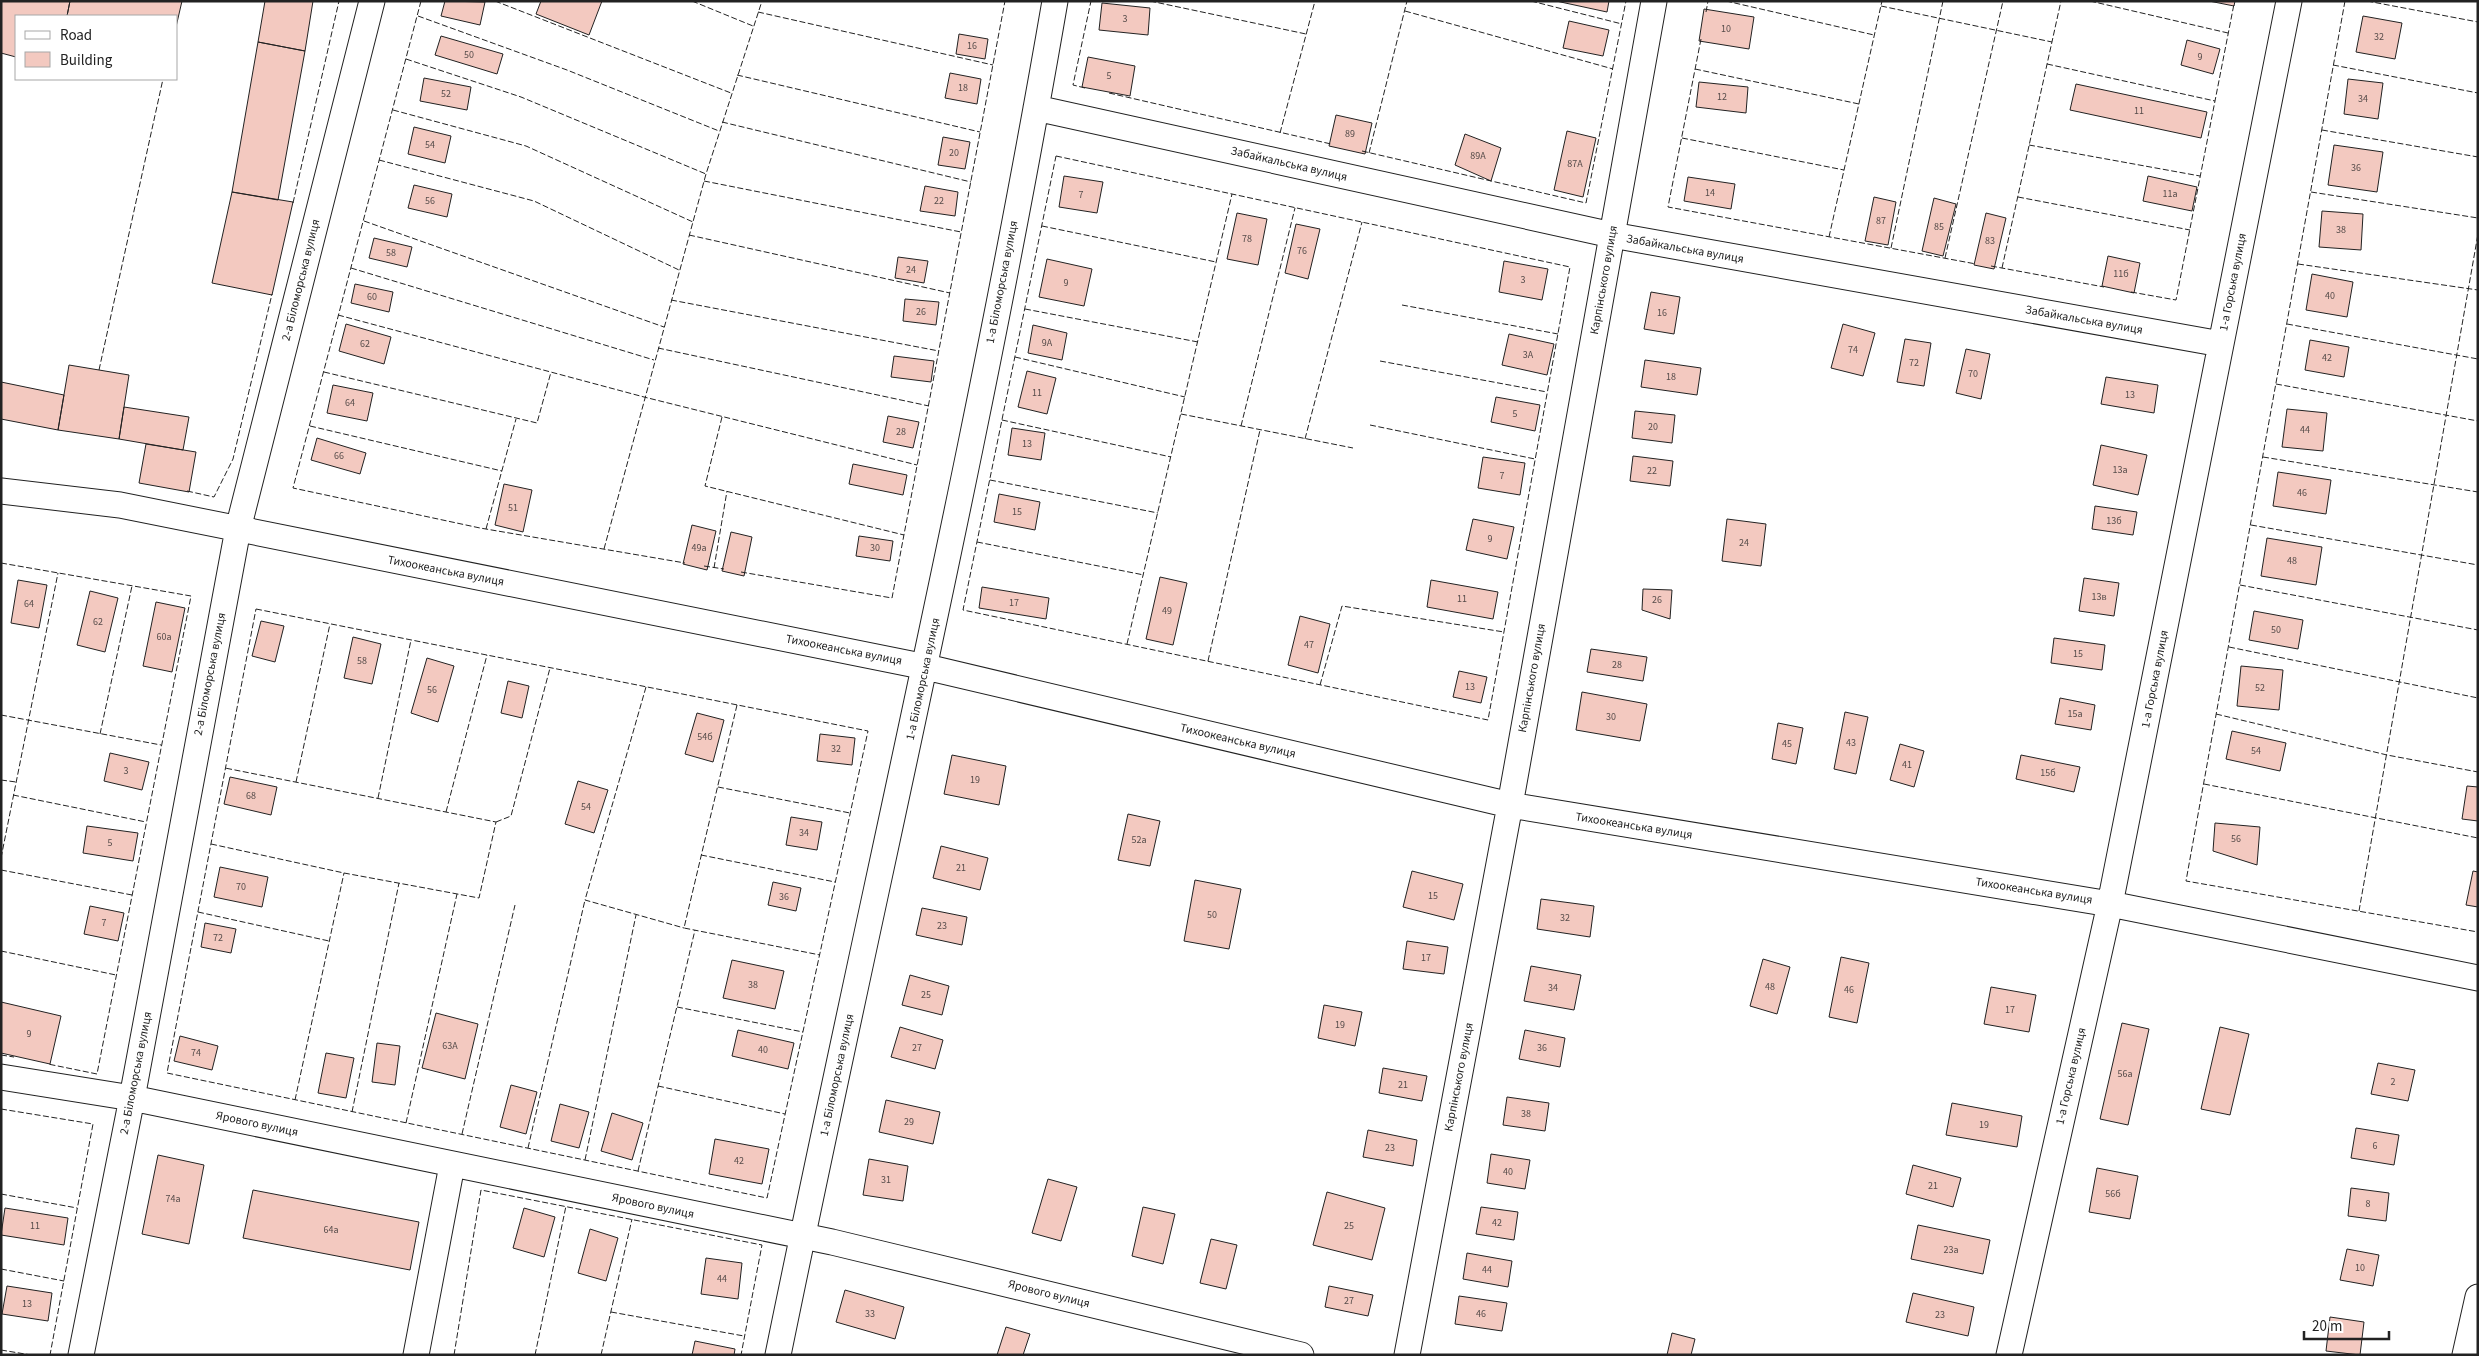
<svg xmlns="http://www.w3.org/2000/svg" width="2479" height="1356" font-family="'Source Sans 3',sans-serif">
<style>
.building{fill:#f3c9c0;stroke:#222}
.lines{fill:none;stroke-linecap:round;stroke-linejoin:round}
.street-casing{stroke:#222;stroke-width:27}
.street{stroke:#fff;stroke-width:25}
.fence{stroke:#222;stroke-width:1;stroke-dasharray:6 2.5;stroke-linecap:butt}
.labels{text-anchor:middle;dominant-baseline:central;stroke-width:4;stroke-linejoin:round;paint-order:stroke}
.number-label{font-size:10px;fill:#564c4a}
.street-label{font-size:12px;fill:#222;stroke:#fff}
</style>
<rect width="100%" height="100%" fill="#fff"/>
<!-- building -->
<path class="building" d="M1,1H70L67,16H16V57L1,53Z
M70,1H182L176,27V16H67Z
M265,1H313L305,51L258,42Z
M445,1L485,2L480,25L441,16Z
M541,1H602L589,35L536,14Z
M1556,1H1609L1607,12Z
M2209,1H2235L2234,6Z
M1102,3L1150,8L1148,35L1099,30Z
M1704,9L1754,17L1749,49L1699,41Z
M2363,16L2402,23L2395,59L2356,52Z
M1569,21L1609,30L1603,56L1563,48Z
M959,34L988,39L985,59L956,54Z
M441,36L503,54L497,74L435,55Z
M2187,40L2220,49L2213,74L2181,65Z
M258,42L305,51L278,200L232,192Z
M1088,57L1135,66L1130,96L1082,87Z
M950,73L981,79L977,104L945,98Z
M424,78L471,87L467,110L420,101Z
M2348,79L2383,83L2378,119L2344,114Z
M1699,82L1748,87L1746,113L1696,107Z
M2076,84L2207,112L2201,138L2070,110Z
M1336,115L1372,123L1365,154L1329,146Z
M414,127L451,136L445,163L408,154Z
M1567,131L1596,138L1583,197L1554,190Z
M1465,134L1501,148L1491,181L1455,165Z
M943,137L970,142L965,169L938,165Z
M2334,145L2383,152L2377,192L2328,185Z
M1064,176L1103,182L1097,213L1059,207Z
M2148,176L2197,187L2192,211L2143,201Z
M1688,177L1735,184L1731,209L1684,201Z
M414,185L452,194L447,217L408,208Z
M925,186L958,192L955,216L920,211Z
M232,192L293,202L272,295L212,283Z
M1874,197L1896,202L1888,245L1865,241Z
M1934,198L1956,204L1943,256L1922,251Z
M2322,211L2363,214L2361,250L2319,247Z
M1237,213L1267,219L1258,265L1227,259Z
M1986,213L2006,218L1994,269L1974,265Z
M1296,224L1320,229L1308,279L1285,273Z
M374,238L412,247L407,267L369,258Z
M2108,256L2140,263L2134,293L2102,286Z
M898,257L928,261L924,283L895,278Z
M1047,259L1092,269L1084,306L1039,297Z
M1504,261L1548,269L1542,300L1499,292Z
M2312,274L2353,282L2347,317L2306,310Z
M355,284L393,292L389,312L351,303Z
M1651,292L1680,297L1674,334L1644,329Z
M905,299L939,302L936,325L903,321Z
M346,324L391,337L384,364L339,351Z
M1843,324L1875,333L1863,376L1831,368Z
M1033,325L1067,333L1062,360L1028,353Z
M1509,334L1554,344L1547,375L1502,365Z
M1905,339L1931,343L1924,386L1897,382Z
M2310,340L2349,347L2344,377L2305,370Z
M1966,349L1990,354L1981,399L1956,393Z
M894,356L934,361L931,382L891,377Z
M1645,360L1701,368L1697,395L1641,387Z
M69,365L129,375L119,439L58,430Z
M1027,371L1056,378L1047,414L1018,407Z
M2106,377L2158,385L2154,413L2101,404Z
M1,382L64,395L58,430L1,419Z
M333,385L373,393L367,421L327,413Z
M1496,397L1540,405L1535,431L1491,422Z
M124,407L189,417L183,450L119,439Z
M2287,409L2327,413L2323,451L2282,447Z
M1635,411L1675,415L1672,443L1632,438Z
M888,416L919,422L913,448L883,442Z
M1012,428L1045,433L1041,460L1008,455Z
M317,438L366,453L360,474L311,460Z
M146,444L196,452L189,492L139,483Z
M2101,445L2147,455L2138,495L2093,485Z
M1633,456L1673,461L1670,486L1630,481Z
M1483,457L1525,463L1520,495L1478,488Z
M853,464L907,475L903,495L849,484Z
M2278,472L2331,480L2326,514L2273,506Z
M504,484L532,490L523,532L495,525Z
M999,494L1040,502L1035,530L994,522Z
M2095,506L2137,512L2133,535L2092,529Z
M1473,519L1514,527L1507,559L1466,550Z
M1727,519L1766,524L1761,566L1722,561Z
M692,525L716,531L707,570L683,564Z
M731,532L752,537L744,576L722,571Z
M859,536L893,541L890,561L856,556Z
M2267,538L2322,547L2316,585L2261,576Z
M1160,577L1187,583L1173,645L1146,639Z
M2084,578L2119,583L2114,616L2079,611Z
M18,580L47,585L39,628L11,623Z
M1431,580L1498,592L1493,619L1427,607Z
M982,587L1049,598L1046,619L979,608Z
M1643,589L1672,590L1670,619L1642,610Z
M90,591L118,598L105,652L77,645Z
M156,602L185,608L172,672L143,666Z
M2254,611L2303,620L2298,649L2249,640Z
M1300,616L1330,624L1318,673L1288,665Z
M261,621L284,626L275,662L252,656Z
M353,637L381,644L372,684L344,678Z
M2054,638L2105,645L2102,670L2051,663Z
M1591,649L1647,657L1643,681L1587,672Z
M427,658L454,666L438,722L411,713Z
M2241,666L2283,670L2279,710L2237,706Z
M1459,671L1487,677L1481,703L1453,697Z
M508,681L529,686L522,718L501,713Z
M1582,692L1647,704L1640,741L1576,730Z
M2060,698L2095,705L2091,730L2055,724Z
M1845,712L1868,717L1856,774L1834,769Z
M697,713L724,720L713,762L685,754Z
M1778,723L1803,728L1796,764L1772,759Z
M2232,731L2286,743L2280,771L2226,759Z
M820,734L855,738L852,765L817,761Z
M1900,744L1924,751L1914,787L1890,780Z
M110,753L149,762L142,790L104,781Z
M952,755L1006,766L999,805L944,794Z
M2021,755L2080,767L2074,792L2016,779Z
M230,777L277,787L271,815L224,804Z
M578,781L608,790L594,833L565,824Z
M2467,786L2478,787V821L2462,819Z
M1128,814L1160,821L1150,866L1118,860Z
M791,817L822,822L817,850L786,845Z
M2215,823L2260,827L2257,865L2213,851Z
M87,826L138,833L133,861L83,853Z
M941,846L988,858L980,890L933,878Z
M220,867L268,877L262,907L214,897Z
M1412,871L1463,884L1454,920L1403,907Z
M2473,871L2478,872V907L2466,905Z
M1195,880L1241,889L1229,949L1184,941Z
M773,882L801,888L796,911L768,905Z
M1541,899L1594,906L1590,937L1537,929Z
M90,906L124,913L118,941L84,934Z
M922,908L967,917L962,945L916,935Z
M205,923L236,929L231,953L201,947Z
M1407,941L1448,947L1444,974L1403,969Z
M1841,957L1869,963L1857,1023L1829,1017Z
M1763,959L1790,967L1777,1014L1750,1006Z
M732,960L784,971L775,1009L723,998Z
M1531,966L1581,975L1574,1010L1524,1001Z
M910,975L949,986L942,1015L902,1005Z
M1991,987L2036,995L2029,1032L1984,1024Z
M1,1002L61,1016L50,1064L1,1053Z
M1324,1005L1362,1012L1355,1046L1318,1038Z
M436,1013L478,1024L465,1079L422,1068Z
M2122,1023L2149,1029L2128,1125L2100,1119Z
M900,1027L943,1040L935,1069L891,1057Z
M2220,1027L2249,1034L2230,1115L2201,1109Z
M738,1030L794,1043L788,1069L732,1056Z
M1525,1030L1565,1038L1560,1067L1519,1059Z
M180,1036L218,1046L212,1070L174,1061Z
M377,1043L400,1046L395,1085L372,1082Z
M326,1053L354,1058L346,1098L318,1093Z
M2378,1063L2415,1070L2408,1101L2371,1094Z
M1383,1068L1427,1076L1422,1101L1379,1093Z
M511,1085L537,1092L526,1134L500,1127Z
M1507,1097L1549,1103L1545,1131L1503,1125Z
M886,1100L940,1112L933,1144L879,1132Z
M1952,1103L2022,1116L2017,1147L1946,1135Z
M560,1104L589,1112L579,1148L551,1141Z
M612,1113L643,1123L632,1160L601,1151Z
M2356,1128L2399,1135L2394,1165L2351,1158Z
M1368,1130L1417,1140L1413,1166L1363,1157Z
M715,1139L769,1149L762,1184L709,1174Z
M1491,1154L1530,1160L1525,1189L1487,1183Z
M158,1155L204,1165L189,1244L142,1234Z
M869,1159L908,1166L903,1201L863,1195Z
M1913,1165L1961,1178L1953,1207L1906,1194Z
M2097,1168L2138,1176L2130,1219L2089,1212Z
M1048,1179L1077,1187L1061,1241L1032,1233Z
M2351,1188L2389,1193L2386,1221L2348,1216Z
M253,1190L419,1222L410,1270L243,1238Z
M1327,1192L1385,1208L1372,1260L1313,1245Z
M1143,1207L1175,1214L1163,1264L1132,1256Z
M1481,1207L1518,1212L1514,1240L1476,1234Z
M5,1208L68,1218L64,1245L1,1235Z
M524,1208L555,1217L544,1257L513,1248Z
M1918,1225L1990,1240L1983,1274L1911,1259Z
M590,1229L618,1238L606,1281L578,1273Z
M1211,1239L1237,1245L1226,1289L1200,1283Z
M2347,1249L2379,1255L2373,1286L2340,1280Z
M1467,1253L1512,1261L1508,1287L1463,1279Z
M706,1258L742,1263L738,1299L701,1294Z
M7,1286L52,1293L48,1321L2,1314Z
M1329,1286L1373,1295L1368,1316L1325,1307Z
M845,1290L904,1307L895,1339L836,1322Z
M1913,1293L1974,1307L1968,1336L1906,1322Z
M1459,1296L1507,1303L1502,1331L1455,1324Z
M2330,1317L2364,1322L2360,1355L2326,1351Z
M1006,1327L1030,1334L1023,1355H997Z
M1672,1333L1695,1339L1691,1355H1667Z
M695,1341L735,1349L734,1355H692Z"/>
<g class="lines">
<!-- street casing -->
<g class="street-casing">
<path id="street" d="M1036,108L1612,235L2221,344
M1,491L120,505L926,667L1510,805L2110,904L2478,978
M1,1077L132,1098L832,1242L1301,1355
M81,1355L132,1098L238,529L372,1
M416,1355L452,1165
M778,1355C870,903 977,455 1055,1
M1407,1355L1510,805L1654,1
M2009,1355L2110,904L2289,1
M2465,1355L2478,1297"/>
</g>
<!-- street -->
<use href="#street" class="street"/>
<!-- fence -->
<path class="fence" d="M421,1L293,488L480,528L685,563
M495,1L731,93
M692,1L753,26
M1150,1L1306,34
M1531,1L1622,24
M1726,1L1874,35
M2090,1L2228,33
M2345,1L2186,881L2478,932
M2367,1L2478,22
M1881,6L2052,42
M1405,11L1613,69
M758,12L993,65
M1706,12L1708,1
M418,16L567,70L719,131
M1701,39L1668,207L1976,264
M406,59L521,97L706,174
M2047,64L2215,101
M2333,65L2478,93
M1695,69L1859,104
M737,75L980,132
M1085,88L1073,85L1091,1
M1109,93L1331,144
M393,110L526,146L693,222
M722,122L971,182
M2322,130L2478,157
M1280,133L1315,1
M1682,138L1844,170
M2029,145L2200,176
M1362,151L1586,203L1626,1
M1369,153L1407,1
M1056,156L1570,267L1488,720L963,610Z
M379,160L534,201L679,270
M704,181L961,232
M2311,192L2478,218
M2018,197L2190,230
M293,203L339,1
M364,221L664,327
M1042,226L1216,262
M689,235L950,293
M1829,237L1882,1
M1891,248L1943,1
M1945,258L2003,1
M2298,264L2478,290
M1991,266L2104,287
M351,268L654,360
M2002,268L2061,1
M2131,292L2176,300L2234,4
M671,300L939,351
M1402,305L1558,334
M1025,309L1198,342
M338,315L644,397L917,465
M2287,324L2478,359
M658,348L929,406
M1015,357L1185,397
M1380,361L1547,392
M99,370L163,79
M324,372L537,423L551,372
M2276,384L2478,421
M1181,414L1353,448
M722,417L705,486L904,535
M1002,420L1171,457
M1370,425L1535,459
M310,426L502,471
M1241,426L1295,208
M1305,439L1362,222
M2263,457L2478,492
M990,480L1158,513
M187,491L214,497L233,459L272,294
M2251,525L2478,565
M486,529L516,419
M977,542L1144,575
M604,549L706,174L762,1
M1,563L191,596L97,1074L48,1064
M704,566L724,569
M714,568L727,491
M741,572L892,598L1005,1
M2240,585L2478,630
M256,609L868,731L767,1198L167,1073Z
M1127,644L1232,194
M2229,647L2478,698
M1208,661L1260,430
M1320,685L1342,606L1504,632
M646,687L585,900L684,928
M737,705L684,928L820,955
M2216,714L2387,755L2478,772
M1,715L161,745
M100,734L132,586
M1,780L16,782
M296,782L330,624
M2204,784L2478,838
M718,787L850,813
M13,795L146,822
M378,798L411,640
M446,812L487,655
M496,822L511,816L550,668
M211,844L344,873L479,898L496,822L225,768
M701,855L835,882
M1,858L58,573
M1,870L132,895
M2359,911L2478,234
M198,912L329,941
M1,951L116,975
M677,1007L803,1032
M1,1055L14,1057
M658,1086L785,1114
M295,1100L344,873
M1,1109L93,1124L50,1355
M352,1112L399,883
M406,1123L457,894
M462,1134L515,905
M528,1148L585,900
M585,1160L636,915
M638,1171L695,930
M1,1194L77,1208
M1,1269L64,1281
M611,1312L744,1336
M1,1350L31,1355
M454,1355L481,1190L762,1245L741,1355
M535,1355L566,1206
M601,1355L632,1219"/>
</g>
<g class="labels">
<!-- number labels -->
<g class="number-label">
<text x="1125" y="19">3</text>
<text x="1726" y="29">10</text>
<text x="2379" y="37">32</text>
<text x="972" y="46">16</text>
<text x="469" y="55">50</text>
<text x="2200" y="57">9</text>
<text x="1109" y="76">5</text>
<text x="963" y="88">18</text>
<text x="446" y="94">52</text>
<text x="1722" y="97">12</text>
<text x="2363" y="99">34</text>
<text x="2139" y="111">11</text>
<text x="1350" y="134">89</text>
<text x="430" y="145">54</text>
<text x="954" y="153">20</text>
<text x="1478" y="156">89А</text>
<text x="1575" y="164">87А</text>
<text x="2356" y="168">36</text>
<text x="1710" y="193">14</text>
<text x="2170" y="194">11а</text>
<text x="1081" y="195">7</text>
<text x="430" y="201">56</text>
<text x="939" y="201">22</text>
<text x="1881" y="221">87</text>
<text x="1939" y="227">85</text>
<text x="2341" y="230">38</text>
<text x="1247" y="239">78</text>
<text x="1990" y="241">83</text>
<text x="1302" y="251">76</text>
<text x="391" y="253">58</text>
<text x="911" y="270">24</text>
<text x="2121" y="274">11б</text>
<text x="1523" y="280">3</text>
<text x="1066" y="283">9</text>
<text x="2330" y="296">40</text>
<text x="372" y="297">60</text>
<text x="921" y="312">26</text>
<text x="1662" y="313">16</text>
<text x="1047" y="343">9А</text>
<text x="365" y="344">62</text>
<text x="1853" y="350">74</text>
<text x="1528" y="355">3А</text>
<text x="2327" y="358">42</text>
<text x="1914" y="363">72</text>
<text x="1973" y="374">70</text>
<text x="1671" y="377">18</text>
<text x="1037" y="393">11</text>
<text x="2130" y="395">13</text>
<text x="350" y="403">64</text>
<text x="1515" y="414">5</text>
<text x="1653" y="427">20</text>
<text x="2305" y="430">44</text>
<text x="901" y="432">28</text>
<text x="1027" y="444">13</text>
<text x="339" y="456">66</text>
<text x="2120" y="470">13а</text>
<text x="1652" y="471">22</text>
<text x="1502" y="476">7</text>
<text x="2302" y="493">46</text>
<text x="513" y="508">51</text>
<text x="1017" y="512">15</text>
<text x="2114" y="521">13б</text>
<text x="1490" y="539">9</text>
<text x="1744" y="543">24</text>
<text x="699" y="548">49а</text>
<text x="875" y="548">30</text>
<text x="2292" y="561">48</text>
<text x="2099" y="597">13в</text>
<text x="1462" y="599">11</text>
<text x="1657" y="600">26</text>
<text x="1014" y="603">17</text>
<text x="29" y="604">64</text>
<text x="1167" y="611">49</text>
<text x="98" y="622">62</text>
<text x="2276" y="630">50</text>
<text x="164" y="637">60а</text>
<text x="1309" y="645">47</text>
<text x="2078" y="654">15</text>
<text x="362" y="661">58</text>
<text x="1617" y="665">28</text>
<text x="1470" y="687">13</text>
<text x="2260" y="688">52</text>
<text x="432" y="690">56</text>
<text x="2075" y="714">15а</text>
<text x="1611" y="717">30</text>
<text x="705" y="737">54б</text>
<text x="1851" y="743">43</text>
<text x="1787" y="744">45</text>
<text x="836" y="749">32</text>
<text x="2256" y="751">54</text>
<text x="1907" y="765">41</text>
<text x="126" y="771">3</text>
<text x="2048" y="773">15б</text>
<text x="975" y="780">19</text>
<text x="251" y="796">68</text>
<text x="586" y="807">54</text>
<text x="804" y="833">34</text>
<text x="2236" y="839">56</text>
<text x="1139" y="840">52а</text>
<text x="110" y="843">5</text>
<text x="961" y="868">21</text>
<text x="241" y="887">70</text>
<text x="1433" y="896">15</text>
<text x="784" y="897">36</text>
<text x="1212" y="915">50</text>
<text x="1565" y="918">32</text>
<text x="104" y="923">7</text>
<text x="942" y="926">23</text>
<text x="218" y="938">72</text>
<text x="1426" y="958">17</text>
<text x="753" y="985">38</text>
<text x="1770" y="987">48</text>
<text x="1553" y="988">34</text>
<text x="1849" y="990">46</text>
<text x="926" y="995">25</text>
<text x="2010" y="1010">17</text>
<text x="1340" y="1025">19</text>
<text x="29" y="1034">9</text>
<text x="450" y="1046">63А</text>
<text x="917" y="1048">27</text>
<text x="1542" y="1048">36</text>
<text x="763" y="1050">40</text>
<text x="196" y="1053">74</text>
<text x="2125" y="1074">56а</text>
<text x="2393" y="1082">2</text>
<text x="1403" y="1085">21</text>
<text x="1526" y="1114">38</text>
<text x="909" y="1122">29</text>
<text x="1984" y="1125">19</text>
<text x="2375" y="1146">6</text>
<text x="1390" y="1148">23</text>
<text x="739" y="1161">42</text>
<text x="1508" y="1172">40</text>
<text x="886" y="1180">31</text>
<text x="1933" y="1186">21</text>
<text x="2113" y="1194">56б</text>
<text x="173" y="1199">74а</text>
<text x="2368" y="1204">8</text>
<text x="1497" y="1223">42</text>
<text x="35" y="1226">11</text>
<text x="1349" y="1226">25</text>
<text x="331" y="1230">64а</text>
<text x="1951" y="1250">23а</text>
<text x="2360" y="1268">10</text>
<text x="1487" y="1270">44</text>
<text x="722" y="1279">44</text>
<text x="1349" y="1301">27</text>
<text x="27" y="1304">13</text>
<text x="870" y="1314">33</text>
<text x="1481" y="1314">46</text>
<text x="1940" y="1315">23</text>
</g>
<!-- street labels -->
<g class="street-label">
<text transform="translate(1289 164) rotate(13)">Забайкальська вулиця</text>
<text transform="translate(1685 249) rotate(10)">Забайкальська вулиця</text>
<text transform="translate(301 280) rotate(-76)">2-а Біломорська вулиця</text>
<text transform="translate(1604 280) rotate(-80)">Карпінського вулиця</text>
<text transform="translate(1002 282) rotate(-79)">1-а Біломорська вулиця</text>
<text transform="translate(2233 282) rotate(-79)">1-а Горська вулиця</text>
<text transform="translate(2084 320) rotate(10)">Забайкальська вулиця</text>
<text transform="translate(446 571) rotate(11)">Тихоокеанська вулиця</text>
<text transform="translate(844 650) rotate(11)">Тихоокеанська вулиця</text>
<text transform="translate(210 674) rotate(-79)">2-а Біломорська вулиця</text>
<text transform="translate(1532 678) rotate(-80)">Карпінського вулиця</text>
<text transform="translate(923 679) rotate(-78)">1-а Біломорська вулиця</text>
<text transform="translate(2155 679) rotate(-79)">1-а Горська вулиця</text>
<text transform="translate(1238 741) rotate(13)">Тихоокеанська вулиця</text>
<text transform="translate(1634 826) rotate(9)">Тихоокеанська вулиця</text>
<text transform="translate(2034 891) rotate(9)">Тихоокеанська вулиця</text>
<text transform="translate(136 1073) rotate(-79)">2-а Біломорська вулиця</text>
<text transform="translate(837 1075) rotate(-78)">1-а Біломорська вулиця</text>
<text transform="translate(2071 1076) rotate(-77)">1-а Горська вулиця</text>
<text transform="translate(1459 1077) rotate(-79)">Карпінського вулиця</text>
<text transform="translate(257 1124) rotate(12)">Ярового вулиця</text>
<text transform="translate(653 1206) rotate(12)">Ярового вулиця</text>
<text transform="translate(1049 1294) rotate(14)">Ярового вулиця</text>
</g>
</g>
<!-- border -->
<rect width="2479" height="1356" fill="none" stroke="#222222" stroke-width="5"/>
<!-- legend -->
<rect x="15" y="15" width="162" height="65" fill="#ffffff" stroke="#a7a7a7"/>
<rect x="25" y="31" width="25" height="8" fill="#ffffff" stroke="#a7a7a7"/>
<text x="60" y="40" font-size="15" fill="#222222">Road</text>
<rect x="25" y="52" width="25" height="15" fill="#f3c9c0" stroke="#a7a7a7"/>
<text x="60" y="65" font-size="15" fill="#222222">Building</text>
<!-- scale -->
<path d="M2304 1331v8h85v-8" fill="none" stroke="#222222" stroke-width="2.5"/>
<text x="2312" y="1331" font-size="15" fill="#222222" stroke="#ffffff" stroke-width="4" paint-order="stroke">20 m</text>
</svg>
